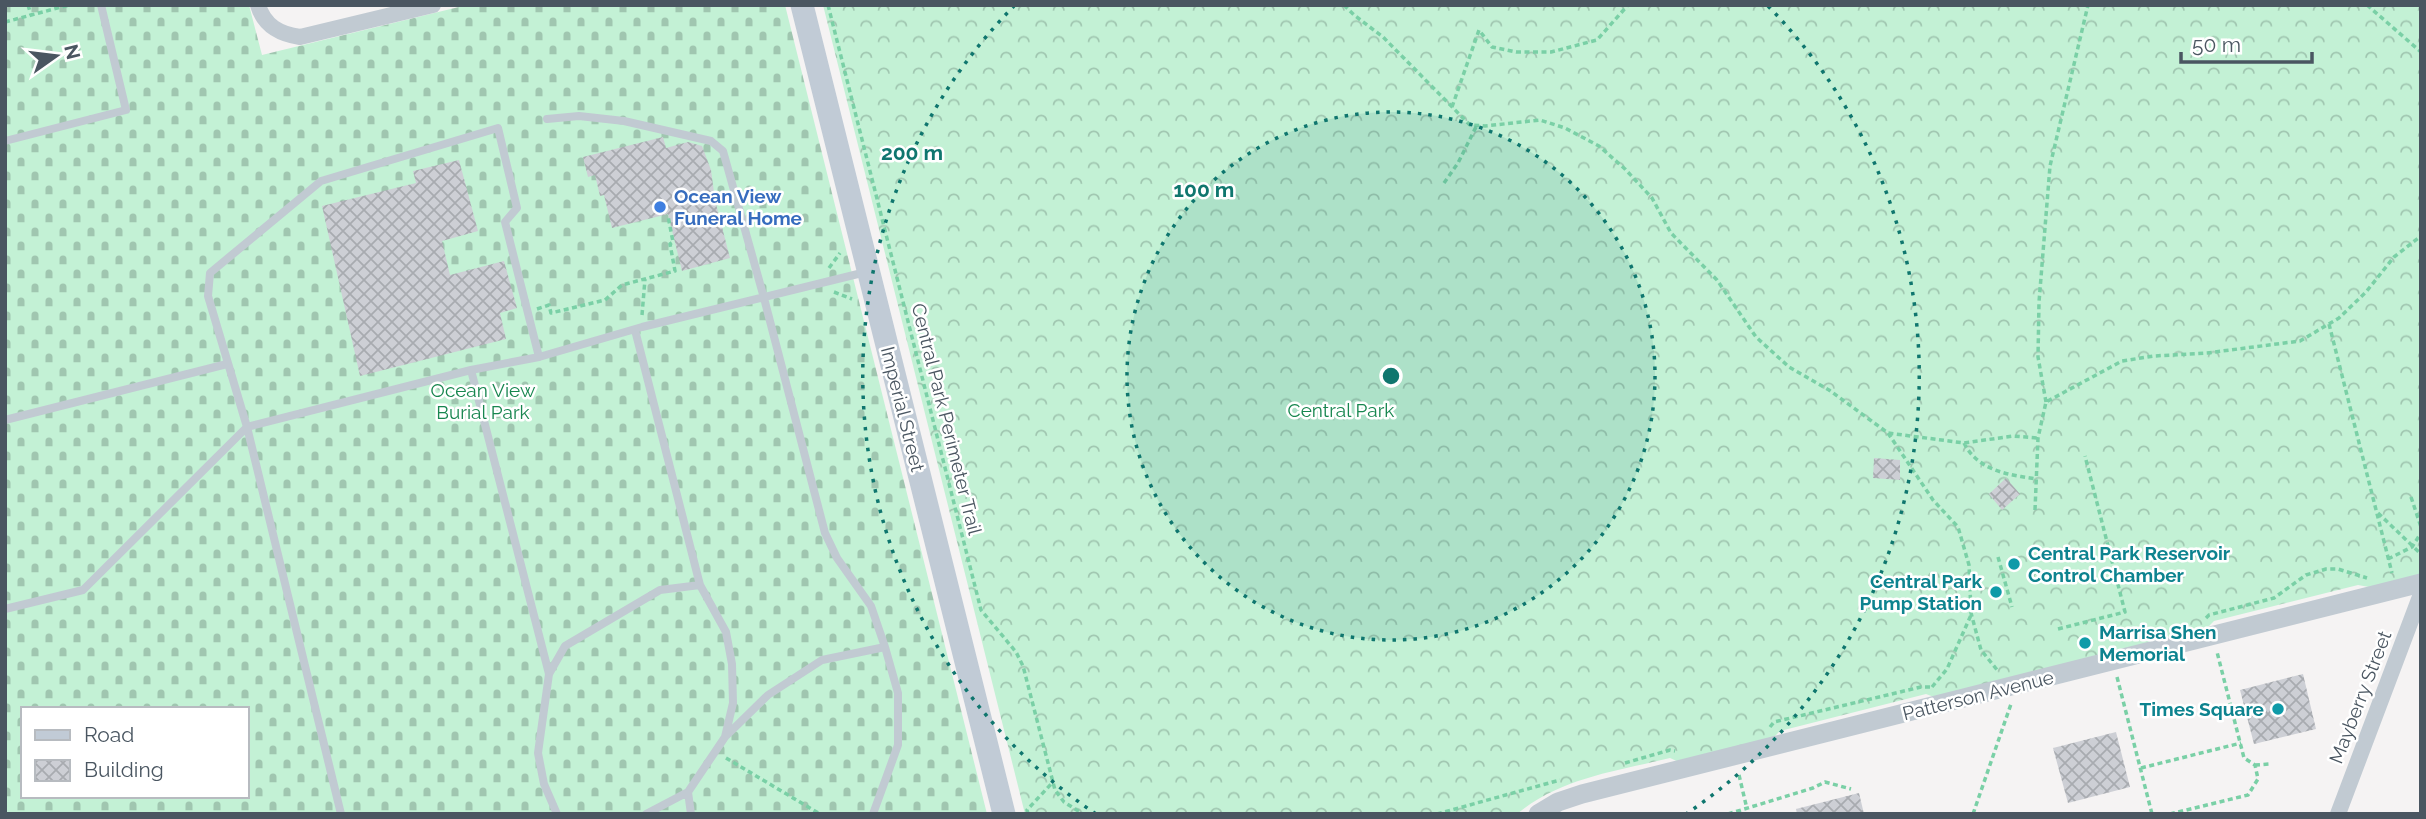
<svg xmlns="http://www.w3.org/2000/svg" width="2426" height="819" font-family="Raleway,sans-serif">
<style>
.forest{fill:url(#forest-crowns)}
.cemetery{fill:url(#cemetery-stones);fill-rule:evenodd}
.building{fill:url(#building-cross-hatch)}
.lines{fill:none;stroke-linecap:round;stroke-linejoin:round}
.path{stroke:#7ad0a6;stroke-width:3.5;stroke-dasharray:5 3.5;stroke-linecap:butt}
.service{stroke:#c1cad2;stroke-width:8}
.minor{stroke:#c1cad2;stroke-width:16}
.tertiary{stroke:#c1cad2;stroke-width:19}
.secondary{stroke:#c1cbd6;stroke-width:23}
.ring{fill:none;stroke:#0f766e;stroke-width:3.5;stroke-dasharray:3.5 7}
.shop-dot{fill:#3f7fe0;stroke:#fff;stroke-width:2.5}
.culture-dot{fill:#0f9aa8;stroke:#fff;stroke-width:2.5}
.labels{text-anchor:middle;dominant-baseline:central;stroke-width:5;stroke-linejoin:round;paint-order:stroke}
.shop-label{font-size:19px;font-weight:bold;fill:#366cbe;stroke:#fff;text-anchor:start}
.park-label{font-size:19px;fill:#17864f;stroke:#fff}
.street-label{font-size:19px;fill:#4a5661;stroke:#fff}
.culture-label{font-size:19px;font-weight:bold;fill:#0d838f;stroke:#fff;text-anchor:start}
.centre{fill:#0f766e;stroke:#fff;stroke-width:3.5}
.ring-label{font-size:21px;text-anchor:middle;font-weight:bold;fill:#0f766e;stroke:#fff;stroke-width:5;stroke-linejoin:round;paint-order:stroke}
</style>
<defs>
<pattern id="forest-crowns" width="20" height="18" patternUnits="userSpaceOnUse" patternTransform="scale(1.75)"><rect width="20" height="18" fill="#c3f1d5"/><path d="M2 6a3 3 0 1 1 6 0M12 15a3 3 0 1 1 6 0" fill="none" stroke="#a0c6b0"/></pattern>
<pattern id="cemetery-stones" width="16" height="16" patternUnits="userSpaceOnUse" patternTransform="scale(1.75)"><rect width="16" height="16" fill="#c3f1d5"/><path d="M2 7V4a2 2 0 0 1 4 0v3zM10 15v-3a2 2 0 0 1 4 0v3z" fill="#a0c6b0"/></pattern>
<pattern id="building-cross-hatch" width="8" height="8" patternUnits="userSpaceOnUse" patternTransform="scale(1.75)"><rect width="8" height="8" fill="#cdcfd5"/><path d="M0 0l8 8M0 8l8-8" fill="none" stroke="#a8abb0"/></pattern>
</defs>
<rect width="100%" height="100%" fill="#f5f3f3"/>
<!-- forest -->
<path class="forest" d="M823,5H2421V575L2369,587L2358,585L2214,621L2207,628L1934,697L1926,694L1780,731L1772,739L1679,762L1670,758C1617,771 1560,778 1517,814H1025Z"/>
<!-- cemetery -->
<path class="cemetery" d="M5,5H249L262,55L467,5H785L987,814H5ZM23,709H247V796H23Z"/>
<!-- building -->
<path class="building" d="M663,137L666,148L688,142L702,146L711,170L715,200L730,258L682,271L668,214L612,228L604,195L600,196L595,175L588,177L583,157Z
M459,160L478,231L442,241L450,275L504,261L517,308L500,313L506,339L360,376L322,206L416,183L413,171Z
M1874,458L1900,460V480L1873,478Z
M2006,478L2020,494L2002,510L1989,494Z
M2303,674L2316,729L2254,744L2240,690Z
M2116,732L2130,787L2068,803L2053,748Z
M1859,793L1864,814H1797L1796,809Z"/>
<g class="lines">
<!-- path -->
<path class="path" d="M28,5L31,15
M828,5L981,610L1016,652L1023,666L1055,790L1064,802L1083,814
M1344,5L1354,15L1383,37L1470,125L1485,126L1540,120L1565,128L1599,146L1625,169L1652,198L1671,233L1717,280L1756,337L1789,367L1829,390L1888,433L1964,443L2013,436L2038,438
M2367,5L2421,52
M5,22L69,5
M1452,107L1479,30L1492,47L1516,52H1551L1597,40L1628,5
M1444,183L1458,163L1477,125
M829,268L840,253
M834,292L852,299
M537,309L549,305L551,313L605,300L622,285L675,271L670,244L673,242L668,216
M642,315L645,279
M2329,324L2392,573
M2046,402L2038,357L2039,302L2050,166L2088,5
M1888,433L1933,500L1958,527L1969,565L1971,613L1981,650L1998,671
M1964,443C1978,471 2009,475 2037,479
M2411,497L2421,527
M2035,510L2038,438L2046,402L2122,361L2154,356L2207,353L2300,341L2339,318L2366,292L2394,257L2421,236
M2378,513L2421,554
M1998,557L2012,607
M2388,559L2412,547L2421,533
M2206,618L2209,615L2274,598L2306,575L2326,569H2338L2367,578
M2058,629L2125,612L2085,456
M2117,677L2152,814
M1932,687L1947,669L1971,615
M1770,727L1774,722L1921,687H1930
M726,758L820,814
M1625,763L1670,750L1675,751
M2255,765L2269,764
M2141,768L2241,743
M1739,775L1747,809
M1028,814L1027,810L1053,782
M1437,814L1560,780
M1728,814L1813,788L1825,782L1851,789
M1973,814L2011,704
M2170,814L2248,795L2258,779L2255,765L2244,758L2217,652"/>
<!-- service -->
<path class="service" d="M547,119L579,116L624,121L711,141L723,151L764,298L825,533L837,558L871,606L885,647L898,693V745L873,814
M5,141L126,110L101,5
M635,330L700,585L726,632L732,664L733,703L725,737L688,792L646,814
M471,370L549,674
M5,420L227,364
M5,609L83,590L247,427L471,370L539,357L642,327L866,272
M725,737L768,695L822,660L885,647
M688,792L691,814
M341,814L247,427L208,296L210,273L321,181L498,128L517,208L505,222L539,357
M557,814L544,784L538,753L549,674L565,646L660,590L700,585"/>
<!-- minor -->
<path class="minor" d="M258,5C264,26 280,34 300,37L433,5
M2338,814L2421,594"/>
<!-- tertiary -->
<path class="tertiary" d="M1538,814L1558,802L1582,794L2421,583"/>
<!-- secondary -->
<path class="secondary" d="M802,5L1004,814"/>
</g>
<!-- distance rings -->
<circle cx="1391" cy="376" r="264" fill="#0f766e" fill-opacity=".12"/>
<g class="ring">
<circle cx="1391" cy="376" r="264"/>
<path d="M1096 814A528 528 0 0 1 1014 6M1768 6A528 528 0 0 1 1686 814"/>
</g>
<!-- markers -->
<circle class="shop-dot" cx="660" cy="207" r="7"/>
<g class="culture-dot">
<circle cx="2014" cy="564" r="7"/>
<circle cx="1996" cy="592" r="7"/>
<circle cx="2085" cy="643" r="7"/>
<circle cx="2278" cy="709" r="7"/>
</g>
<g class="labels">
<!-- shop labels -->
<g class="shop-label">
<text x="674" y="196">Ocean View<tspan x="674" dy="22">Funeral Home</tspan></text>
</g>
<!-- park labels -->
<g class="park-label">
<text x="483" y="390">Ocean View<tspan x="483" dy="22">Burial Park</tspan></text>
<text x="1341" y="410">Central Park</text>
</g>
<!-- street labels -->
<g class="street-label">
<text transform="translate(903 409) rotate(76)">Imperial Street</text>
<text transform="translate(947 419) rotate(76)">Central Park Perimeter Trail</text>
<text transform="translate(1978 695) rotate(-14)">Patterson Avenue</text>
<text transform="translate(2360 697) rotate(-69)">Mayberry Street</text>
</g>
<!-- culture labels -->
<g class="culture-label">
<text x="2028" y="553">Central Park Reservoir<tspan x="2028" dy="22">Control Chamber</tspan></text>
<text x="1982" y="581" text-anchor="end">Central Park<tspan x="1982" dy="22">Pump Station</tspan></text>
<text x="2099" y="632">Marrisa Shen<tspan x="2099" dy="22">Memorial</tspan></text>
<text x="2264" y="709" text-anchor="end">Times Square</text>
</g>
</g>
<circle cx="1391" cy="376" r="10" class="centre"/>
<g class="ring-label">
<text x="912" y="160">200 m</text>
<text x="1204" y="197">100 m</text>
</g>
<!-- border -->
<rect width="2426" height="819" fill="none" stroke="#4a5661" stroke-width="14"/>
<!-- legend -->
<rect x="21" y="707" width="228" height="91" fill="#ffffff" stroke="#b7bbc0" stroke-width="2"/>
<rect x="35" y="730" width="35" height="10" fill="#c1cbd6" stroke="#b7bbc0" stroke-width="2"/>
<text x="84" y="742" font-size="21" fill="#4a5661">Road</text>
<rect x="35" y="760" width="35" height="21" fill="url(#building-cross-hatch)" stroke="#b7bbc0" stroke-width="2"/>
<text x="84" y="777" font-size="21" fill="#4a5661">Building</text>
<!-- north arrow -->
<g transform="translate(56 56) rotate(76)" stroke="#ffffff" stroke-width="5" paint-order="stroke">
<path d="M0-5L12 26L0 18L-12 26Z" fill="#4a5661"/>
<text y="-10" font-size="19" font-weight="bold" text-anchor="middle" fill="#4a5661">N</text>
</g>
<!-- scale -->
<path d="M2181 52v10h131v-10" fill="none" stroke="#4a5661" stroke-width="3.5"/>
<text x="2192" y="52" font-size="21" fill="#4a5661" stroke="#ffffff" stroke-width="5" paint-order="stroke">50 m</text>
</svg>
